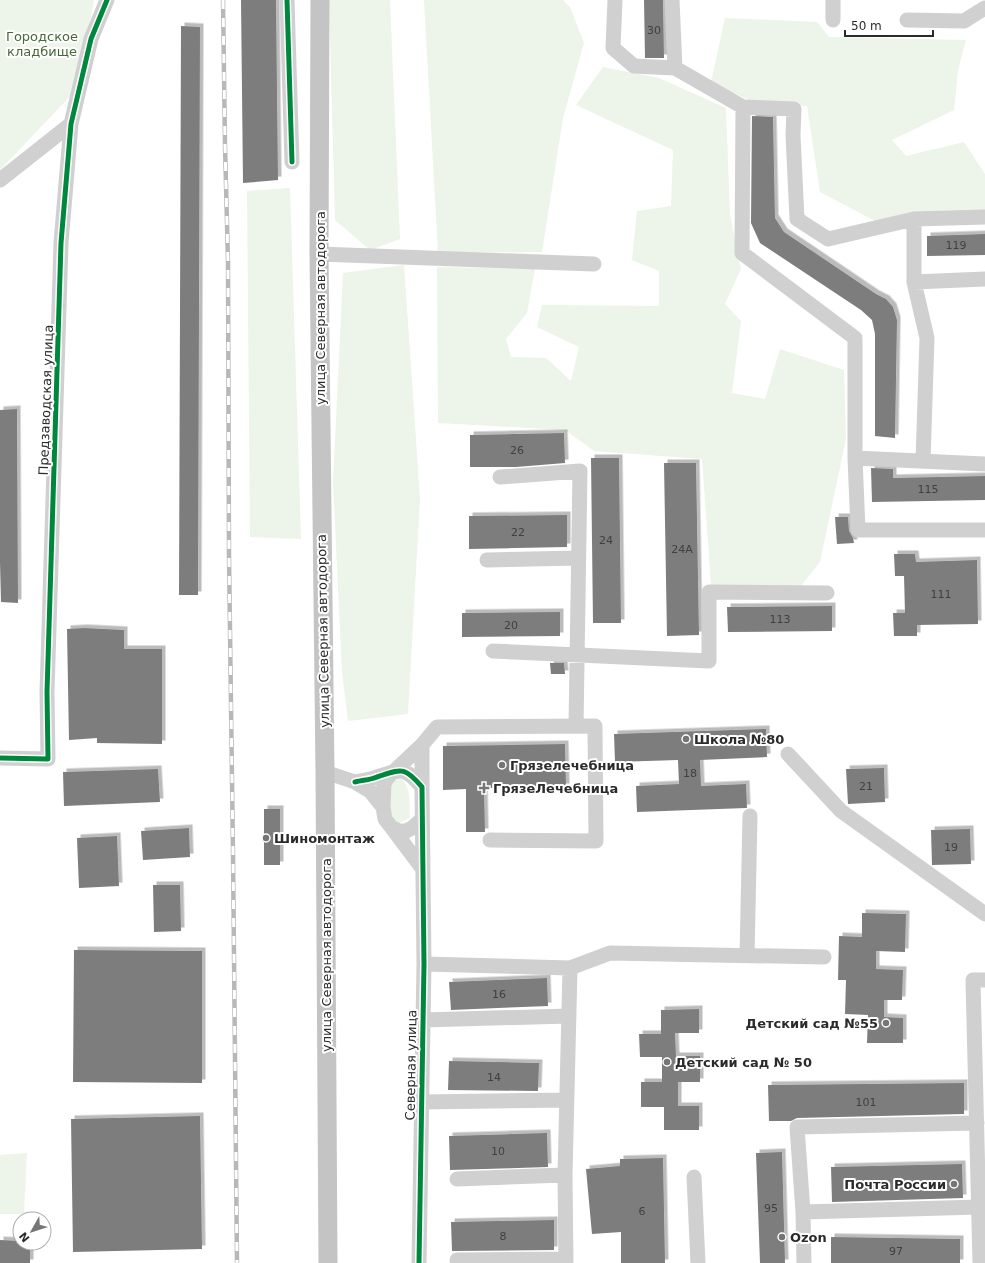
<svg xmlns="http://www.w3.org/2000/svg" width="985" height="1263" font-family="'DejaVu Sans',sans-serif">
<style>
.green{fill:#edf4e9}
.building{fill:#7d7d7d;filter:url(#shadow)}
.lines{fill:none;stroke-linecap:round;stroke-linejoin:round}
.minor{stroke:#d0d0d0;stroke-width:15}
.major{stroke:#c4c4c4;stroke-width:19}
.rail-casing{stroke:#b8b8b8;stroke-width:4.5}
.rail{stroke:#fff;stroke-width:3;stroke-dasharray:9;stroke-linecap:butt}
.cycleway-casing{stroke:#fff;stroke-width:8}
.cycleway{stroke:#00873e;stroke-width:5}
.poi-dot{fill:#757575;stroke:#fff;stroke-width:1.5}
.labels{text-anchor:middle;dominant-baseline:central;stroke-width:4;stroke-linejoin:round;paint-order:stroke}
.number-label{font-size:11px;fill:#404040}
.park-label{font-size:13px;fill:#466937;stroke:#fff}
.street-label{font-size:13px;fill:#2b2b2b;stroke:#fff}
.poi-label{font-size:13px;font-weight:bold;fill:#2b2b2b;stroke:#fff;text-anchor:start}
</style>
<defs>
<filter id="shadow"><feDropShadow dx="3.5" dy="-3.5" stdDeviation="0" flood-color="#0004"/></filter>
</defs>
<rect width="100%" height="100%" fill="#fff"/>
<!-- green -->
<path class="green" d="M0,0H94L78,88L0,170Z
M329,0H390L400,239L370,250L335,220Z
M424,0H563L570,7L584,43L563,118L542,252L438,253Z
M725,18L817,22L829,37L966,40L958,70L954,110L892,140L906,156L964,142L985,174V222L879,223L820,192L807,106L755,103L711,82Z
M603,67L659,78L726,108L730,215L741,269L725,304L741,321L732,393L765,399L780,349L844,370L846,439L820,562L801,586L711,585L702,459L594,451L565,430L438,423L437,267L535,269L527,313L506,339L511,357L546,358L571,381L579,347L537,327L542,305L659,306V271L632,260L637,211L671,206L673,150L576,105Z
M290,188L301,539L250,537L247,191Z
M404,265L420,498L408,714L348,721L342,672L333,482L343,273Z
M401,779C412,787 409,806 410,818L397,824L389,818V786L394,780Z
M27,1153L24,1214H0V1155Z"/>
<!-- building -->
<path class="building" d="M241,0H276L278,180L243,183Z
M644,0H663L664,58H645Z
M181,26L200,27L198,595H179Z
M752,116L773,117L775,218L784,232L876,294L886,299L893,307L897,320L895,438L875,436V334L872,320L861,310L760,243L751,223Z
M985,234V255L927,256V236Z
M17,409L18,603L1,602L0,562V410Z
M564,433L565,463L516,467H470V435Z
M591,458H619L621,623H593Z
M664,463H696L699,635L667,636Z
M871,468L893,469V478L985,476V500L872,502Z
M567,515V547L469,549V516Z
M835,517H848L849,531L853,538L854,543L837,544Z
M894,554H915L916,562L977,560L978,624L917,625V636H894L893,613H905L904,576H895Z
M832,606V631L728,632L727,607Z
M560,612V636L462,637V613Z
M84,628L124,630V649H162V744L97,743V738L69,740L67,629Z
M550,663H564L565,674H551Z
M766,729L767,757L700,760L701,786L746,784L747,808H746L637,812L636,786L679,784L678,760L615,762L614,734Z
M565,744L566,787L484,788L485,832H466V789L443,790V746Z
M884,768L885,802L848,804L846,769Z
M158,769L160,802L64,806L63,772Z
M264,809H280V865H264Z
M189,828L190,857L143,860L141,831Z
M970,829L971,864L932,865L931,830Z
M117,836L119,886L79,888L77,838Z
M153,885H180L181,931L154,932Z
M862,913L906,914L905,952L876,951V969L903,970L902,1000H884V1017L903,1018V1043H867L868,1015L845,1014L846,980H838L839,936L862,937Z
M74,950L202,951V1083L73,1082Z
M547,978L548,1006L451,1010L449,982Z
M699,1009V1033H675L676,1056H700V1082H678V1106H699V1130H664V1107H641V1082H662V1057H640L639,1034H661V1010Z
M449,1061L539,1063L538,1091L448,1090Z
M964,1083V1114L797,1118L791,1121H769L768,1085Z
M200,1116L202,1249L73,1252L71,1119Z
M547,1133L548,1167L450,1170L449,1136Z
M782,1152L785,1263H760L756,1153Z
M663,1158L665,1263H621V1232L592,1234L586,1169L620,1166V1159Z
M962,1164L963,1198L832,1202L831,1167Z
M554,1220V1250L452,1251L451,1222Z
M831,1237L960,1239V1263H831Z
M0,1240L20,1241V1243H30V1263H0Z"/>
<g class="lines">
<!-- minor -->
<path class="minor" d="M287,0L292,162
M615,0L613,48L634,66L675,68
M672,0L675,68L743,107
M833,20V0
M907,20L964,21L985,8
M0,180L71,124
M985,217L914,219L828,239L797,219L793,135L794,109L743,107L742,253L855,338V458L858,530H985
M914,219V282L985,279
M319,254L594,264
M914,282L927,338L923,461
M855,458L985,464
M500,477L580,471L576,726
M487,560L578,558
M493,651L709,661V592L827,593
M422,745V787
M788,754L841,811L985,914
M0,758L48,759L47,692L61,243L71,124L91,39L107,0
M325,772L355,782L370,791L383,807
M355,782C363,780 370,780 377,777C402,769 404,766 422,787L424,964L419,1263
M422,819L412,828L406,831H399L392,828L385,819L383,807L384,783L389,776L422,745L437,727L595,726L596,841L490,840
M392,828L422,868
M747,956L750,816
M424,964L570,968L565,1175L566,1263
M570,968L610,953L824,957
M423,1020L569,1016
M421,1102L567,1100
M694,1177L698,1263
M457,1179L565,1175
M803,1212L979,1207
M457,1260L566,1259
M804,1263L803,1212L797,1127L977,1123
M980,1263L973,980H985"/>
<!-- major -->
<path class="major" d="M320,0L319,254L325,772L328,1263"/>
<!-- rail casing -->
<g class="rail-casing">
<path id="rail" d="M223,0L225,145L228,262L229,556L233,853L237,1263"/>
</g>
<!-- rail -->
<use href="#rail" class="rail"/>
<!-- cycleway casing -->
<g class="cycleway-casing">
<path id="cycleway" d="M287,0L292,162
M0,758L48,759L47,692L61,243L71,124L91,39L107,0
M355,782C363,780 370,780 377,777C402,769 404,766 422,787L424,964L419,1263"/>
</g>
<!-- cycleway -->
<use href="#cycleway" class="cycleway"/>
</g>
<!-- markers -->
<g class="poi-dot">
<circle cx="686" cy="739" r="4"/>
<circle cx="502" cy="765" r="4"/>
<path d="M482 782h4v4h4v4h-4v4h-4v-4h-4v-4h4z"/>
<circle cx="266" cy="838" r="4"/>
<circle cx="886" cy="1023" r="4"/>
<circle cx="667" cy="1062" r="4"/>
<circle cx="954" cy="1184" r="4"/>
<circle cx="782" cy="1237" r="4"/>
</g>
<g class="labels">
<!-- number labels -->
<g class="number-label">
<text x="654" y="30">30</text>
<text x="956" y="245">119</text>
<text x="517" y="450">26</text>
<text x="928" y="489">115</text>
<text x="518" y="532">22</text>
<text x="606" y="540">24</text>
<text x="682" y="549">24А</text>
<text x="941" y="594">111</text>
<text x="780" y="619">113</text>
<text x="511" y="625">20</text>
<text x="690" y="773">18</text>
<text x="866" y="786">21</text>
<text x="951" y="847">19</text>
<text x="499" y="994">16</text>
<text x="494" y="1077">14</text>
<text x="866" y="1102">101</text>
<text x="498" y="1151">10</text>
<text x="771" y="1208">95</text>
<text x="642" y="1211">6</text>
<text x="503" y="1236">8</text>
<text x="896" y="1251">97</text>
</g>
<!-- park labels -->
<g class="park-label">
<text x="42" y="36">Городское<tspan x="42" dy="15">кладбище</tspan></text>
</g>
<!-- street labels -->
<g class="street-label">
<text transform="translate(320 308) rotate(-90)">улица Северная автодорога</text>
<text transform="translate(46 400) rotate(-88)">Предзаводская улица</text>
<text transform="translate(323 631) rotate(-91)">улица Северная автодорога</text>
<text transform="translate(326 955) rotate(-90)">улица Северная автодорога</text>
<text transform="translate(411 1065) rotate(-89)">Северная улица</text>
</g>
<!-- poi labels -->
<g class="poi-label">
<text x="694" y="739">Школа №80</text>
<text x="510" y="765">Грязелечебница</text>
<text x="493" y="788">ГрязеЛечебница</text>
<text x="274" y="838">Шиномонтаж</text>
<text x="878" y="1023" text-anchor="end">Детский сад №55</text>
<text x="675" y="1062">Детский сад № 50</text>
<text x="946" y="1184" text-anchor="end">Почта России</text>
<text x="790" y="1237">Ozon</text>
</g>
</g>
<!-- north arrow -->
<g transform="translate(32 1231) rotate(231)"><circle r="19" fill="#ffffff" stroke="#aaaaaa"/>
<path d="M0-3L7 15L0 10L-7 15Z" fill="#757575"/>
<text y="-6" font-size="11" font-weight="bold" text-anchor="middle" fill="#2b2b2b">N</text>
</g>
<!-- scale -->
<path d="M845 30v6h88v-6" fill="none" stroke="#2b2b2b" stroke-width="2"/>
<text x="851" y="30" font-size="12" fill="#2b2b2b" stroke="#ffffff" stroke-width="3" paint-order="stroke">50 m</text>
</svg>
